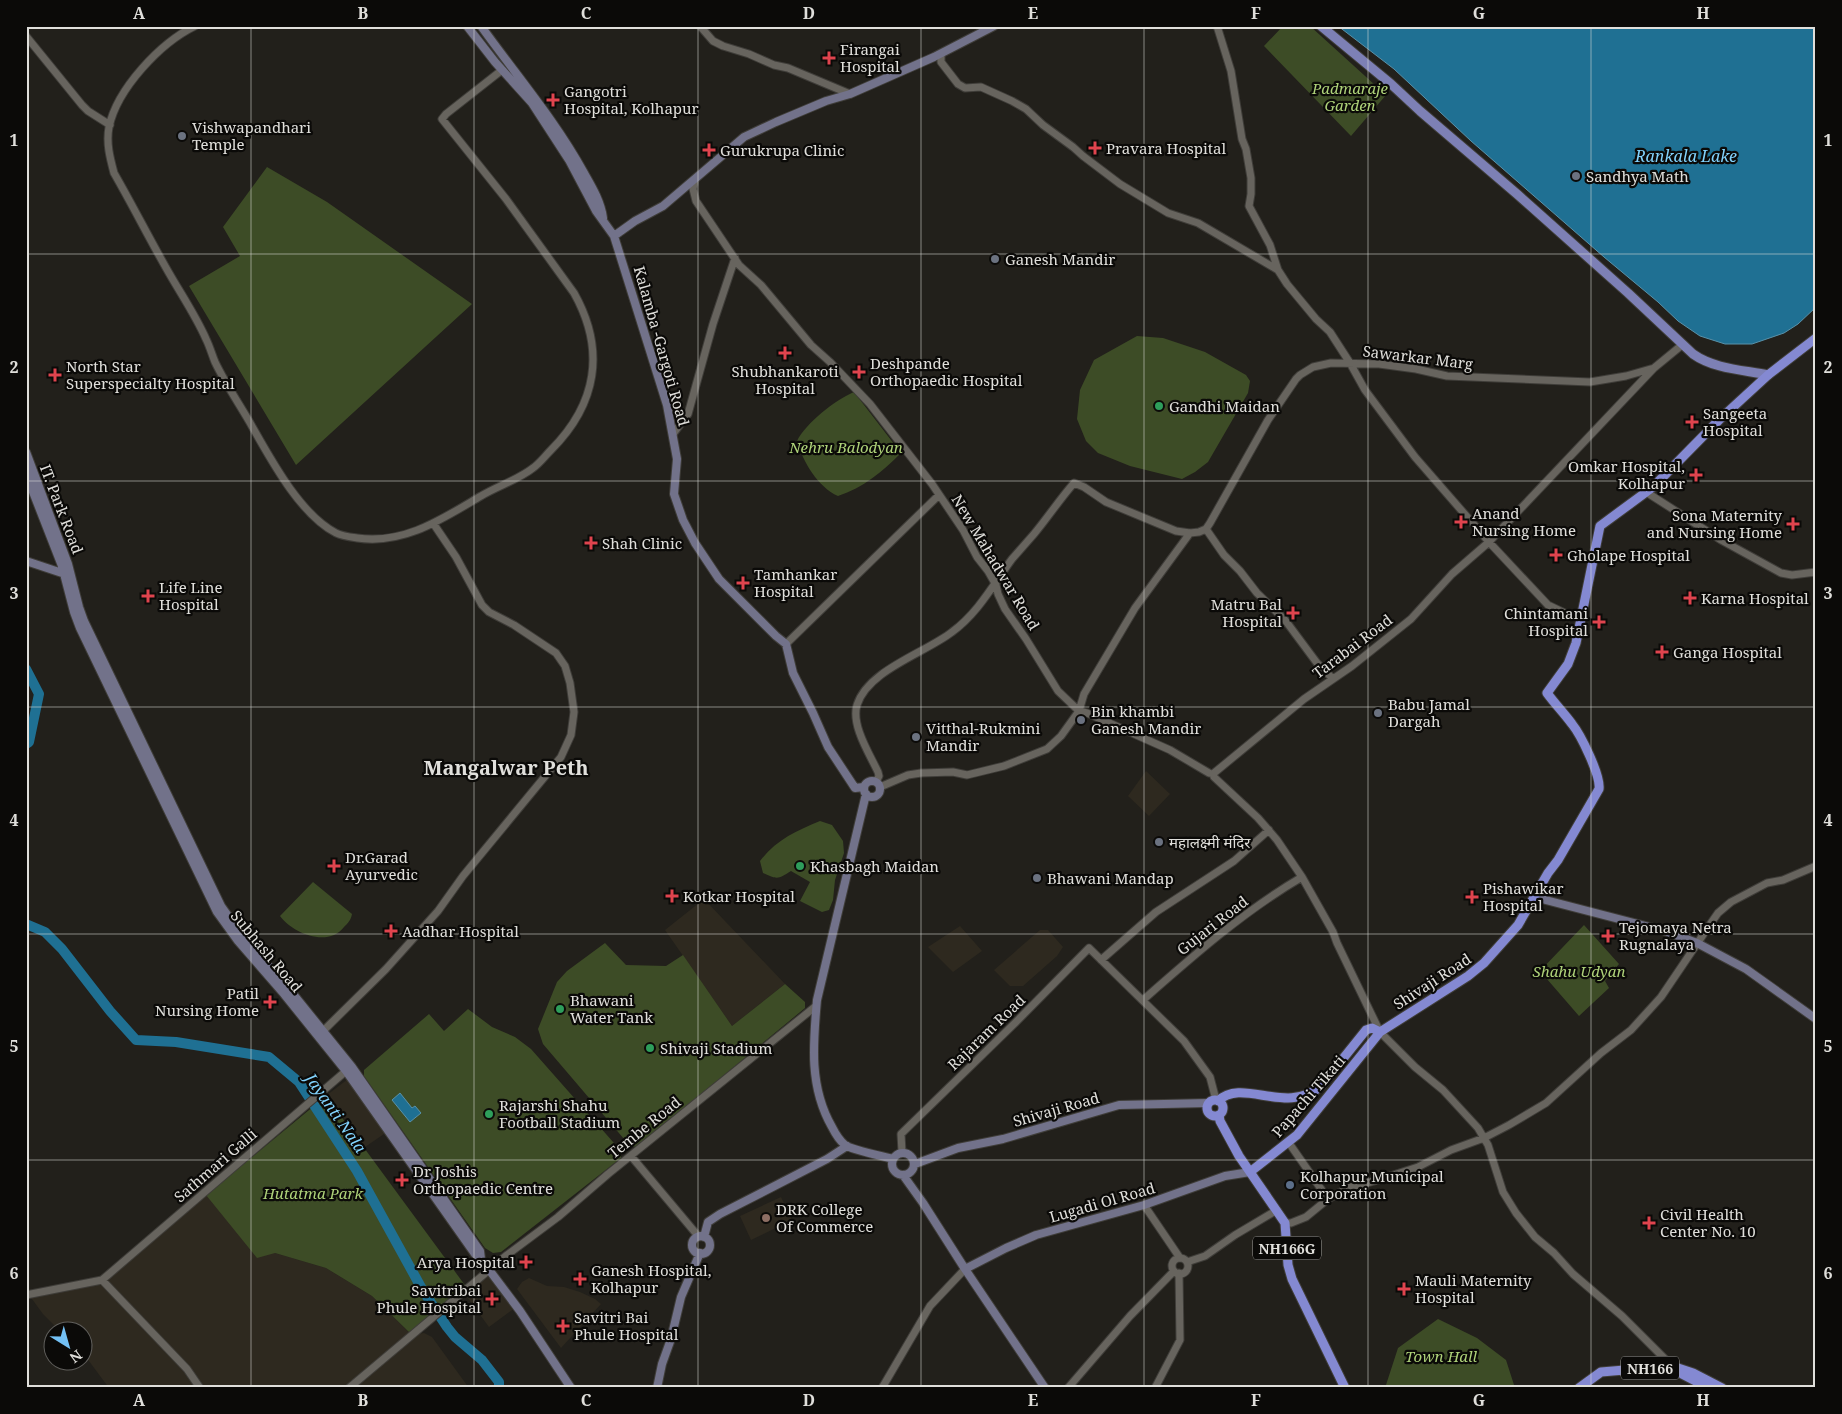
<svg xmlns="http://www.w3.org/2000/svg" width="1842" height="1414" font-family="'Noto Serif','Noto Sans Devanagari',serif">
<style>
.built{fill:#2e291f}
.green{fill:#3d4c26}
.water{fill:#1f7093;stroke:#5991a9}
.lines{fill:none;stroke-linecap:round;stroke-linejoin:round}
.river{stroke:#1f7093;stroke-width:10}
.tertiary-casing{stroke:#3f3d39;stroke-width:9}
.secondary-casing{stroke:#3f3d39;stroke-width:10}
.primary-casing{stroke:#3f3d39;stroke-width:11}
.trunk-casing{stroke:#3f3d39;stroke-width:11}
.tertiary{stroke:#67645e;stroke-width:7}
.secondary{stroke:#72728a;stroke-width:8}
.primary{stroke:#7d80b5;stroke-width:9}
.trunk{stroke:#8489d2;stroke-width:9}
.grid{fill:none;stroke:#e0dfdb;stroke-width:1;stroke-opacity:0.55}
.health-dot{fill:#e0444e;stroke:#0b0a08;stroke-width:2}
.worship-dot{fill:#6b7280;stroke:#0b0a08;stroke-width:2}
.leisure-dot{fill:#2e9e5b;stroke:#0b0a08;stroke-width:2}
.service-dot{fill:#5c6f8a;stroke:#0b0a08;stroke-width:2}
.education-dot{fill:#8d6e63;stroke:#0b0a08;stroke-width:2}
.labels{text-anchor:middle;dominant-baseline:central;stroke-width:4.5;stroke-linejoin:round;paint-order:stroke}
.shield{fill:#0b0a08;stroke:#a09f9c;stroke-width:1}
.shield-label{font-size:14px;font-weight:bold;fill:#e0dfdb}
.poi-label{font-size:15px;fill:#e0dfdb;stroke:#0b0a08;text-anchor:start}
.park-label{font-size:15px;font-style:italic;fill:#aed279;stroke:#0b0a08}
.street-label{font-size:15px;fill:#e0dfdb;stroke:#0b0a08}
.water-label{font-size:16px;font-style:italic;fill:#82d3fd;stroke:#0b0a08}
.district-label{font-size:20px;font-weight:bold;fill:#e0dfdb;stroke:#0b0a08}
.neatline{fill:none;stroke:#e0dfdb;stroke-width:2}
.grid-label{font-size:16px;text-anchor:middle;font-weight:bold;fill:#e0dfdb}
</style>
<rect width="100%" height="100%" fill="#22201b"/>
<!-- built -->
<path class="built" d="M1146,771L1170,794L1149,816L1128,796Z
M704,899L785,984L732,1026L665,930Z
M960,926L982,951L953,972L928,947Z
M1040,930H1048L1063,947L1057,956L1023,986H1010L994,970Z
M348,1079L387,1132L365,1147L327,1095Z
M204,1192L275,1253L326,1268L372,1296L412,1335L424,1333L432,1337L469,1388H109L83,1353L82,1332L60,1331L43,1314L29,1295L102,1280Z
M781,1197L792,1220L751,1240L740,1216Z
M494,1271L519,1305L489,1327L464,1293Z
M529,1278L547,1286L564,1287L580,1292L595,1299L601,1304L561,1348L517,1289L522,1282Z"/>
<!-- green -->
<path class="green" d="M1283,26H1310L1386,95L1351,136L1264,46Z
M267,167L327,202L472,304L296,465L189,286L240,256L223,227Z
M1137,336L1163,338L1205,352L1246,375L1250,381L1248,393L1208,462L1195,472L1182,479L1130,466L1098,453L1086,441L1077,419L1080,390L1094,360Z
M854,392L901,453C883,471 863,488 838,496C818,487 803,462 797,441C806,423 835,400 854,392Z
M820,821L832,825L843,841L844,853L835,880L833,900L829,910L822,912L800,901L810,882L791,871C778,879 778,880 763,873L760,861C776,840 796,831 820,821Z
M313,882L352,914C351,920 348,923 344,927C328,948 292,933 280,916Z
M1584,925L1619,964L1605,981L1609,988L1579,1016L1540,971Z
M605,943L626,965L666,966L683,955L732,1026L785,984L805,1002V1008L637,1147L630,1146L543,1044L538,1029L557,982L567,971Z
M468,1009L492,1027L515,1037L531,1049L621,1151V1158L501,1252L493,1253L485,1248L364,1076V1070L429,1014L444,1031Z
M326,1096L467,1288L412,1335L372,1296L326,1268L275,1253L257,1258L206,1195Z
M1438,1319L1477,1338L1506,1360L1515,1388H1385L1398,1348Z"/>
<!-- water -->
<path class="water" d="M1338,26H1816V307L1798,324L1784,333L1752,344H1725L1700,336L1678,321L1658,302L1604,257L1471,141L1394,69Z
M400,1093L412,1108L415,1106L421,1113L410,1122L392,1100Z"/>
<g class="lines">
<!-- river -->
<path class="river" d="M26,669L39,694L29,742L26,744
M26,924L45,932L62,949L110,1011L136,1040L176,1042L269,1057L299,1082L357,1171L422,1289L447,1327L455,1337L482,1360L499,1382V1388"/>
<!-- tertiary casing -->
<g class="tertiary-casing">
<path id="tertiary" d="M195,26C160,43 117,89 109,127C106,143 110,158 114,173C133,206 150,240 169,273C181,294 196,316 206,339C210,347 212,355 215,362C225,383 238,402 249,421C269,456 299,514 336,533C342,536 350,537 357,538C404,545 442,519 481,496C497,486 518,480 533,468C540,463 545,456 551,450C597,404 606,350 574,293L506,199L442,119L446,114L502,70
M700,26L713,41L723,46L749,54L774,65L788,68L850,94
M1217,26L1231,71L1242,139L1246,149L1251,178V194L1249,206L1270,245L1278,270L1287,284L1316,319L1330,332L1350,363L1365,390L1415,457L1489,542L1548,605L1571,616L1582,618
M26,36L82,105L88,111L110,125
M941,54V62L958,84L965,88L981,87L1012,101L1026,109L1043,125L1073,147L1083,156L1120,184L1168,213L1198,223L1278,270
M695,179L693,189L696,201L739,265L761,285L811,345L830,362L870,404L932,484L963,530L977,557L988,571L996,585L998,594L1005,609L1026,639L1058,691L1079,711
M673,434L688,414L713,324L735,258
M1646,492L1721,540L1781,573L1792,575L1816,572
M1206,529L1224,555L1240,571L1257,593L1285,620L1317,663L1332,678
M786,644L939,495
M1079,711L1087,713L1170,750L1209,773
M1214,773L1304,699L1352,666L1411,619L1452,574L1489,542L1654,368L1682,345
M1214,777L1258,818L1277,840L1302,877L1333,932L1337,943L1380,1032L1415,1067L1443,1090L1478,1128L1488,1145L1503,1192L1516,1213L1535,1237L1554,1253L1573,1274L1622,1316L1672,1366
M876,782L879,776L878,772C869,753 851,725 857,705C868,670 925,653 952,632C978,613 993,585 1012,559C1019,551 1027,542 1034,534C1048,517 1060,499 1074,483L1084,487L1106,502L1176,531L1190,533L1199,532L1206,529L1210,523L1268,420L1296,379L1300,375L1313,367L1331,363L1379,364L1416,369L1447,376L1590,382L1626,376L1654,368
M880,787L908,775L921,773L953,772L967,775L1004,766L1047,749L1061,736L1079,711L1084,694L1135,608L1190,533
M1101,960L1156,912L1234,861L1269,830
M1143,1000C1193,956 1244,911 1302,877
M320,1034L386,969L438,911L463,876L561,757L571,735L574,712L570,683L565,666L556,653L514,625L489,612L482,605L456,557L433,523
M1289,1143L1328,1199
M902,1152L901,1134L1015,1023L1089,948L1184,1041L1210,1077L1216,1100
M631,1156L699,1237
M1144,1205L1180,1258
M1285,1223H1291L1306,1217L1328,1199L1348,1188L1378,1180L1418,1167L1451,1150L1484,1138L1509,1125L1546,1103L1601,1053L1631,1030L1661,997L1709,926L1718,913L1731,902L1767,883L1783,880L1816,866
M1172 1266a8 8 0 1 1 16 0a8 8 0 1 1-16 0Z
M1187,1262L1205,1256L1235,1235L1277,1210
M102,1280L346,1071
M26,1295L102,1280L187,1369L200,1388
M349,1388L507,1255L558,1217L608,1174L816,1006
M882,1388L930,1306L965,1269
M1068,1388L1130,1316L1174,1271
M1155,1388L1180,1340L1179,1273"/>
</g>
<!-- secondary casing -->
<g class="secondary-casing">
<path id="secondary" d="M467,26L495,62L532,103L569,160L596,211L614,236L667,405L677,459L674,494L683,520L695,543L719,579L776,636L786,644L793,673L813,713L828,747L855,788L864,787
M481,26C516,75 555,120 584,173C592,187 601,202 603,218
M614,236L635,221L663,206L744,137L776,122L826,101L850,94L934,57L994,26
M26,452L68,564L79,607L84,621L221,906L243,937L289,989L352,1067L480,1251L481,1259
M26,474L62,566L74,612L80,628L217,912L238,941L284,994L346,1071L475,1254L481,1259L520,1311L571,1388
M26,561L65,574
M864 789a8 8 0 1 1 16 0a8 8 0 1 1-16 0Z
M866,794L817,1000C813,1044 809,1087 832,1127C835,1133 839,1140 845,1145C852,1150 882,1156 893,1159
M1534,897L1665,931L1697,943L1746,969L1816,1019
M892 1164a11 11 0 1 1 22 0a11 11 0 1 1-22 0Z
M915,1164L958,1148L1003,1139L1119,1105L1208,1103
M903,1175L923,1203L965,1269L1045,1388
M692 1245a9 9 0 1 1 18 0a9 9 0 1 1-18 0Z
M704,1237L708,1222L720,1214L827,1159L847,1146
M965,1269L1006,1248L1036,1235L1144,1205L1225,1176L1250,1172
M657,1388L662,1364L671,1339L681,1297L700,1253"/>
</g>
<!-- primary casing -->
<g class="primary-casing">
<path id="primary" d="M1321,26L1391,84L1420,111L1517,194L1628,293L1693,354C1714,369 1744,370 1768,375"/>
</g>
<!-- trunk casing -->
<g class="trunk-casing">
<path id="trunk" d="M1207 1108a8 8 0 1 1 16 0a8 8 0 1 1-16 0Z
M1218,1101C1243,1077 1286,1116 1321,1086L1366,1030L1372,1028L1380,1032
M1219,1115L1220,1121L1239,1156L1285,1223L1288,1265L1292,1279L1345,1388
M1250,1172L1297,1135L1380,1032L1468,976L1484,963L1518,925L1548,873L1558,860L1599,789C1601,776 1581,735 1572,724C1564,713 1555,704 1547,693L1568,664L1576,643L1600,526L1653,487L1719,420L1768,375L1816,338
M1682,1374L1709,1388
M1579,1388L1601,1372L1672,1366L1693,1373L1722,1388"/>
</g>
<!-- tertiary -->
<use href="#tertiary" class="tertiary"/>
<!-- secondary -->
<use href="#secondary" class="secondary"/>
<!-- primary -->
<use href="#primary" class="primary"/>
<!-- trunk -->
<use href="#trunk" class="trunk"/>
</g>
<!-- grid -->
<path class="grid" d="M251,26V1388M474,26V1388M698,26V1388M921,26V1388M1144,26V1388M1368,26V1388M1591,26V1388M26,254H1816M26,481H1816M26,707H1816M26,934H1816M26,1160H1816"/>
<!-- markers -->
<g class="health-dot">
<path d="M826.5 50.5h5v5h5v5h-5v5h-5v-5h-5v-5h5z"/>
<path d="M550.5 92.5h5v5h5v5h-5v5h-5v-5h-5v-5h5z"/>
<path d="M1092.5 140.5h5v5h5v5h-5v5h-5v-5h-5v-5h5z"/>
<path d="M706.5 142.5h5v5h5v5h-5v5h-5v-5h-5v-5h5z"/>
<path d="M782.5 345.5h5v5h5v5h-5v5h-5v-5h-5v-5h5z"/>
<path d="M856.5 364.5h5v5h5v5h-5v5h-5v-5h-5v-5h5z"/>
<path d="M52.5 367.5h5v5h5v5h-5v5h-5v-5h-5v-5h5z"/>
<path d="M1689.5 414.5h5v5h5v5h-5v5h-5v-5h-5v-5h5z"/>
<path d="M1693.5 467.5h5v5h5v5h-5v5h-5v-5h-5v-5h5z"/>
<path d="M1458.5 514.5h5v5h5v5h-5v5h-5v-5h-5v-5h5z"/>
<path d="M1790.5 516.5h5v5h5v5h-5v5h-5v-5h-5v-5h5z"/>
<path d="M588.5 535.5h5v5h5v5h-5v5h-5v-5h-5v-5h5z"/>
<path d="M1553.5 547.5h5v5h5v5h-5v5h-5v-5h-5v-5h5z"/>
<path d="M740.5 575.5h5v5h5v5h-5v5h-5v-5h-5v-5h5z"/>
<path d="M145.5 588.5h5v5h5v5h-5v5h-5v-5h-5v-5h5z"/>
<path d="M1687.5 590.5h5v5h5v5h-5v5h-5v-5h-5v-5h5z"/>
<path d="M1290.5 605.5h5v5h5v5h-5v5h-5v-5h-5v-5h5z"/>
<path d="M1596.5 614.5h5v5h5v5h-5v5h-5v-5h-5v-5h5z"/>
<path d="M1659.5 644.5h5v5h5v5h-5v5h-5v-5h-5v-5h5z"/>
<path d="M331.5 858.5h5v5h5v5h-5v5h-5v-5h-5v-5h5z"/>
<path d="M669.5 888.5h5v5h5v5h-5v5h-5v-5h-5v-5h5z"/>
<path d="M1469.5 889.5h5v5h5v5h-5v5h-5v-5h-5v-5h5z"/>
<path d="M388.5 923.5h5v5h5v5h-5v5h-5v-5h-5v-5h5z"/>
<path d="M1605.5 928.5h5v5h5v5h-5v5h-5v-5h-5v-5h5z"/>
<path d="M267.5 994.5h5v5h5v5h-5v5h-5v-5h-5v-5h5z"/>
<path d="M399.5 1172.5h5v5h5v5h-5v5h-5v-5h-5v-5h5z"/>
<path d="M1646.5 1215.5h5v5h5v5h-5v5h-5v-5h-5v-5h5z"/>
<path d="M523.5 1254.5h5v5h5v5h-5v5h-5v-5h-5v-5h5z"/>
<path d="M577.5 1271.5h5v5h5v5h-5v5h-5v-5h-5v-5h5z"/>
<path d="M1401.5 1281.5h5v5h5v5h-5v5h-5v-5h-5v-5h5z"/>
<path d="M489.5 1291.5h5v5h5v5h-5v5h-5v-5h-5v-5h5z"/>
<path d="M560.5 1318.5h5v5h5v5h-5v5h-5v-5h-5v-5h5z"/>
</g>
<g class="worship-dot">
<circle cx="182" cy="136" r="5"/>
<circle cx="1576" cy="176" r="5"/>
<circle cx="995" cy="259" r="5"/>
<circle cx="1378" cy="713" r="5"/>
<circle cx="1081" cy="720" r="5"/>
<circle cx="916" cy="737" r="5"/>
<circle cx="1159" cy="842" r="5"/>
<circle cx="1037" cy="878" r="5"/>
</g>
<g class="leisure-dot">
<circle cx="1159" cy="406" r="5"/>
<circle cx="800" cy="866" r="5"/>
<circle cx="560" cy="1009" r="5"/>
<circle cx="650" cy="1048" r="5"/>
<circle cx="489" cy="1114" r="5"/>
</g>
<circle class="service-dot" cx="1290" cy="1185" r="5"/>
<circle class="education-dot" cx="766" cy="1218" r="5"/>
<g class="labels">
<!-- shield labels -->
<g class="shield">
<rect x="1253" y="1236.5" width="68" height="23" rx="4"/>
<rect x="1621" y="1356.5" width="58" height="23" rx="4"/>
</g>
<g class="shield-label">
<text x="1287" y="1248">NH166G</text>
<text x="1650" y="1368">NH166</text>
</g>
<!-- poi labels -->
<g class="poi-label">
<text x="840" y="49">Firangai<tspan x="840" dy="17">Hospital</tspan></text>
<text x="564" y="91">Gangotri<tspan x="564" dy="17">Hospital, Kolhapur</tspan></text>
<text x="192" y="127">Vishwapandhari<tspan x="192" dy="17">Temple</tspan></text>
<text x="1106" y="148">Pravara Hospital</text>
<text x="720" y="150">Gurukrupa Clinic</text>
<text x="1586" y="176">Sandhya Math</text>
<text x="1005" y="259">Ganesh Mandir</text>
<text x="870" y="363">Deshpande<tspan x="870" dy="17">Orthopaedic Hospital</tspan></text>
<text x="66" y="366">North Star<tspan x="66" dy="17">Superspecialty Hospital</tspan></text>
<text x="785" y="371" text-anchor="middle">Shubhankaroti<tspan x="785" dy="17">Hospital</tspan></text>
<text x="1169" y="406">Gandhi Maidan</text>
<text x="1703" y="413">Sangeeta<tspan x="1703" dy="17">Hospital</tspan></text>
<text x="1685" y="466" text-anchor="end">Omkar Hospital,<tspan x="1685" dy="17">Kolhapur</tspan></text>
<text x="1472" y="513">Anand<tspan x="1472" dy="17">Nursing Home</tspan></text>
<text x="1782" y="515" text-anchor="end">Sona Maternity<tspan x="1782" dy="17">and Nursing Home</tspan></text>
<text x="602" y="543">Shah Clinic</text>
<text x="1567" y="555">Gholape Hospital</text>
<text x="754" y="574">Tamhankar<tspan x="754" dy="17">Hospital</tspan></text>
<text x="159" y="587">Life Line<tspan x="159" dy="17">Hospital</tspan></text>
<text x="1701" y="598">Karna Hospital</text>
<text x="1282" y="604" text-anchor="end">Matru Bal<tspan x="1282" dy="17">Hospital</tspan></text>
<text x="1588" y="613" text-anchor="end">Chintamani<tspan x="1588" dy="17">Hospital</tspan></text>
<text x="1673" y="652">Ganga Hospital</text>
<text x="1388" y="704">Babu Jamal<tspan x="1388" dy="17">Dargah</tspan></text>
<text x="1091" y="711">Bin khambi<tspan x="1091" dy="17">Ganesh Mandir</tspan></text>
<text x="926" y="728">Vitthal-Rukmini<tspan x="926" dy="17">Mandir</tspan></text>
<text x="1169" y="842">महालक्ष्मी मंदिर</text>
<text x="345" y="857">Dr.Garad<tspan x="345" dy="17">Ayurvedic</tspan></text>
<text x="810" y="866">Khasbagh Maidan</text>
<text x="1047" y="878">Bhawani Mandap</text>
<text x="1483" y="888">Pishawikar<tspan x="1483" dy="17">Hospital</tspan></text>
<text x="683" y="896">Kotkar Hospital</text>
<text x="1619" y="927">Tejomaya Netra<tspan x="1619" dy="17">Rugnalaya</tspan></text>
<text x="402" y="931">Aadhar Hospital</text>
<text x="259" y="993" text-anchor="end">Patil<tspan x="259" dy="17">Nursing Home</tspan></text>
<text x="570" y="1000">Bhawani<tspan x="570" dy="17">Water Tank</tspan></text>
<text x="660" y="1048">Shivaji Stadium</text>
<text x="499" y="1105">Rajarshi Shahu<tspan x="499" dy="17">Football Stadium</tspan></text>
<text x="413" y="1171">Dr Joshis<tspan x="413" dy="17">Orthopaedic Centre</tspan></text>
<text x="1300" y="1176">Kolhapur Municipal<tspan x="1300" dy="17">Corporation</tspan></text>
<text x="776" y="1209">DRK College<tspan x="776" dy="17">Of Commerce</tspan></text>
<text x="1660" y="1214">Civil Health<tspan x="1660" dy="17">Center No. 10</tspan></text>
<text x="515" y="1262" text-anchor="end">Arya Hospital</text>
<text x="591" y="1270">Ganesh Hospital,<tspan x="591" dy="17">Kolhapur</tspan></text>
<text x="1415" y="1280">Mauli Maternity<tspan x="1415" dy="17">Hospital</tspan></text>
<text x="481" y="1290" text-anchor="end">Savitribai<tspan x="481" dy="17">Phule Hospital</tspan></text>
<text x="574" y="1317">Savitri Bai<tspan x="574" dy="17">Phule Hospital</tspan></text>
</g>
<!-- park labels -->
<g class="park-label">
<text x="1350" y="88">Padmaraje<tspan x="1350" dy="17">Garden</tspan></text>
<text x="846" y="447">Nehru Balodyan</text>
<text x="1579" y="971">Shahu Udyan</text>
<text x="313" y="1193">Hutatma Park</text>
<text x="1441" y="1356">Town Hall</text>
</g>
<!-- street labels -->
<g class="street-label">
<text transform="translate(662 346) rotate(74)">Kalamba -Gargoti Road</text>
<text transform="translate(1418 357) rotate(7)">Sawarkar Marg</text>
<text transform="translate(62 509) rotate(69)">IT. Park Road</text>
<text transform="translate(996 562) rotate(59)">New Mahadwar Road</text>
<text transform="translate(1352 646) rotate(-37)">Tarabai Road</text>
<text transform="translate(1212 925) rotate(-38)">Gujari Road</text>
<text transform="translate(267 951) rotate(50)">Subhash Road</text>
<text transform="translate(1432 981) rotate(-33)">Shivaji Road</text>
<text transform="translate(986 1032) rotate(-44)">Rajaram Road</text>
<text transform="translate(1308 1096) rotate(-49)">Papachi Tikati</text>
<text transform="translate(1056 1109) rotate(-16)">Shivaji Road</text>
<text transform="translate(644 1127) rotate(-39)">Tembe Road</text>
<text transform="translate(215 1165) rotate(-41)">Sathmari Galli</text>
<text transform="translate(1102 1202) rotate(-16)">Lugadi Ol Road</text>
</g>
<!-- water labels -->
<g class="water-label">
<text x="1686" y="156">Rankala Lake</text>
<text transform="translate(336 1113) rotate(55)">Jayanti Nala</text>
</g>
<!-- district labels -->
<g class="district-label">
<text x="506" y="767">Mangalwar Peth</text>
</g>
</g>
<!-- border -->
<rect width="1842" height="1414" fill="none" stroke="#0b0a08" stroke-width="55"/>
<!-- north arrow -->
<g transform="translate(68 1346) rotate(143)"><circle r="24" fill="#0b0a08" stroke="#605f5c"/>
<path d="M0-4L9 19L0 12L-9 19Z" fill="#73c1f5"/>
<text y="-8" font-size="14" font-weight="bold" text-anchor="middle" fill="#e0dfdb">N</text>
</g>
<rect x="28" y="28" width="1786" height="1358" class="neatline"/>
<g class="grid-label">
<text x="139" y="19">A</text>
<text x="363" y="19">B</text>
<text x="586" y="19">C</text>
<text x="809" y="19">D</text>
<text x="1033" y="19">E</text>
<text x="1256" y="19">F</text>
<text x="1479" y="19">G</text>
<text x="1703" y="19">H</text>
<text x="14" y="146">1</text>
<text x="1828" y="146">1</text>
<text x="14" y="373">2</text>
<text x="1828" y="373">2</text>
<text x="14" y="599">3</text>
<text x="1828" y="599">3</text>
<text x="14" y="826">4</text>
<text x="1828" y="826">4</text>
<text x="14" y="1052">5</text>
<text x="1828" y="1052">5</text>
<text x="14" y="1279">6</text>
<text x="1828" y="1279">6</text>
<text x="139" y="1406">A</text>
<text x="363" y="1406">B</text>
<text x="586" y="1406">C</text>
<text x="809" y="1406">D</text>
<text x="1033" y="1406">E</text>
<text x="1256" y="1406">F</text>
<text x="1479" y="1406">G</text>
<text x="1703" y="1406">H</text>
</g>
</svg>
